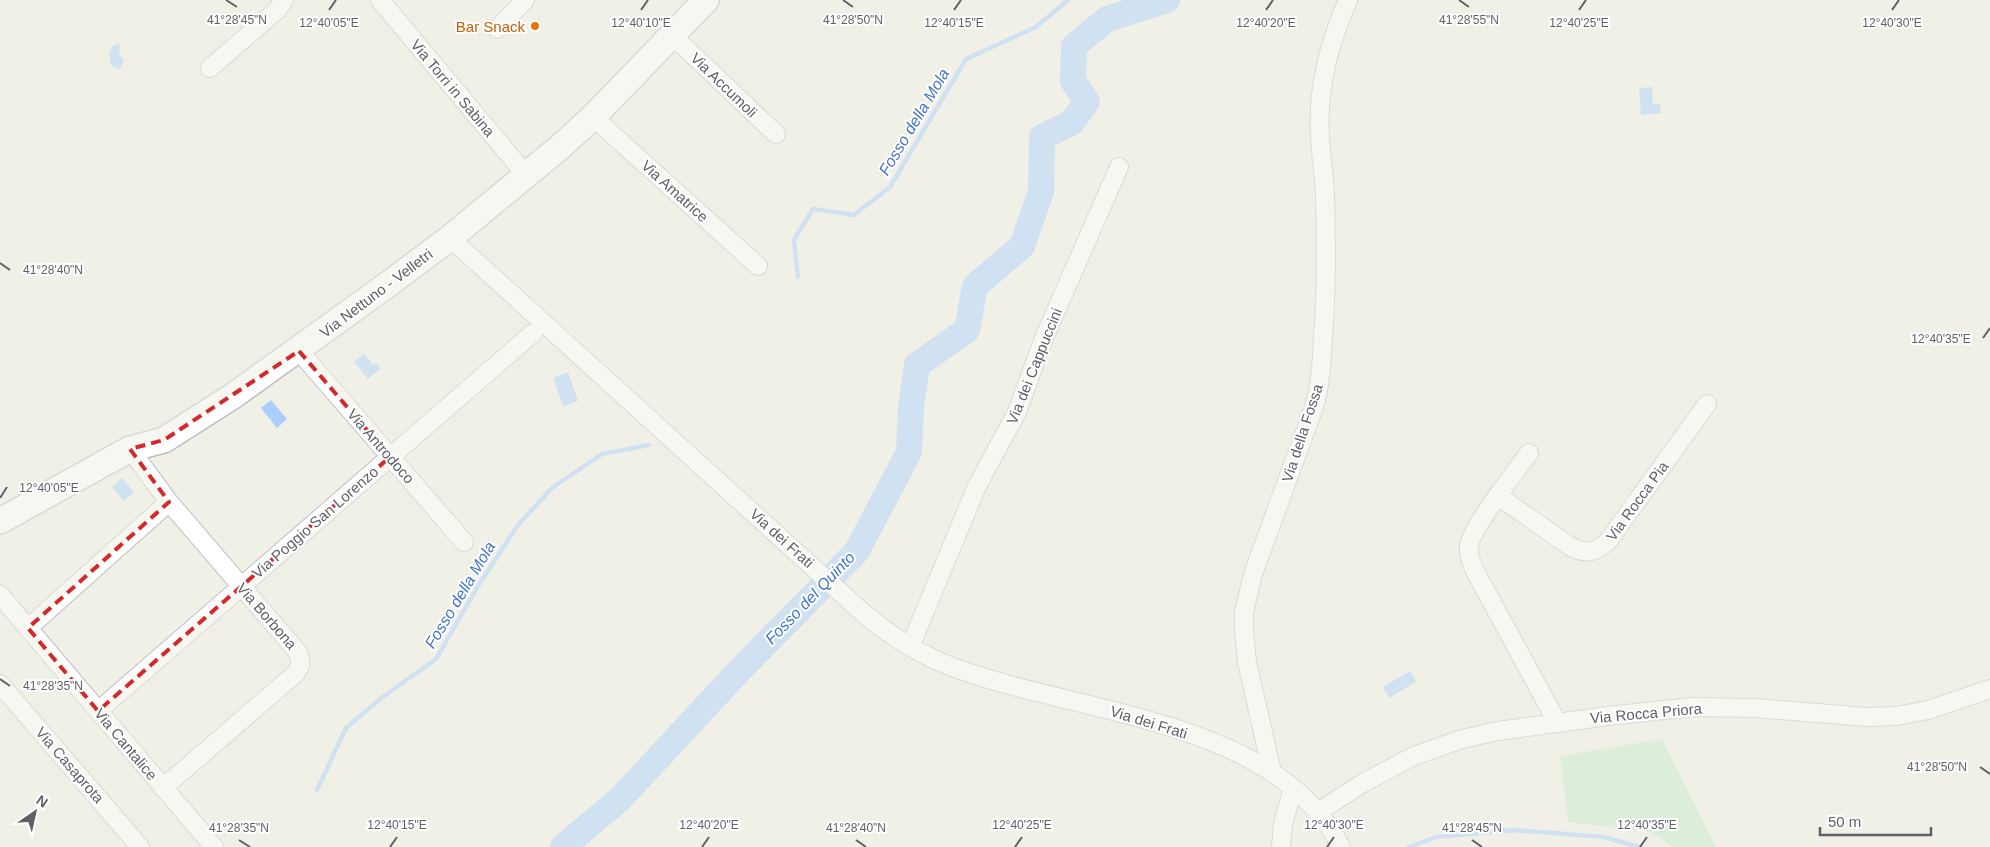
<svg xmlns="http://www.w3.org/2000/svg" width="1990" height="847" font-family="Helvetica,sans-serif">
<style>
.green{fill:#c3e9c8}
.water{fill:#a9ceff}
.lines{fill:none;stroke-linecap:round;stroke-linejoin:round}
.stream{stroke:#a9ceff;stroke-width:4.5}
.river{stroke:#a9ceff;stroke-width:26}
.minor-casing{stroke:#bebfc6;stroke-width:20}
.secondary-casing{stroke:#bcbec5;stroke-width:28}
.minor{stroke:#fff;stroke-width:18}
.secondary{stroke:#fff;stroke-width:25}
.marked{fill:none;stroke:#d62828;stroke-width:4;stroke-dasharray:10 6;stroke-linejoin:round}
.ticks{fill:none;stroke:#5e6168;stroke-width:2}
.food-dot{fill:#e8710a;stroke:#fff;stroke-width:2}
.labels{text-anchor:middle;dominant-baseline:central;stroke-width:4;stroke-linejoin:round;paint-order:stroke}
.food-label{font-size:15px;fill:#c56008;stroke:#fff;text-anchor:end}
.street-label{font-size:15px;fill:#5e6168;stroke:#fff}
.water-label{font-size:16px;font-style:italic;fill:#4474c9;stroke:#fff}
.ticks-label{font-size:12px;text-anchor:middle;fill:#5e6168;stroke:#fff;stroke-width:4;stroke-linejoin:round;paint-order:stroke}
</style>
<rect width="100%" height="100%" fill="#f1f0e7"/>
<!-- green -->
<path class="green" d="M1662,739L1716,847H1673L1651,832L1568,822L1560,756Z"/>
<!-- water -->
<path class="water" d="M118,43L120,46L119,53L124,61L121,67L118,69L111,65L109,54L113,46Z
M1652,87L1653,104H1660L1661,113L1641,115L1639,88Z
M364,354L373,365L376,363L381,368L368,379L354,362Z
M568,372L578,401L563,406L553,378Z
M271,400L287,419L277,428L261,408Z
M122,478L134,492L124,501L112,487Z
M1410,671L1416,682L1389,698L1383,687Z"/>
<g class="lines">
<!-- stream -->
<path class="stream" d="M798,277L794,240L813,209L854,215L890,187L966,59L1036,27L1068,0
M317,790L346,728L380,699L436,659L478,586L518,525L552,488L602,454L649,445
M1409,847L1437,837L1513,830L1604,837L1639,847"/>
<!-- river -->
<path class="river" d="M563,847L620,799L737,673L857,551L909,452L911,408L917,365L967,330L975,286L1022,246L1041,192L1042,137L1071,123L1087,102L1073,81L1074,46L1107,19L1167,0"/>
<!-- minor casing -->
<g class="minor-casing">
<path id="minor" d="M380,0L526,175
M497,29L525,0
M672,35L776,134
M210,68L277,10L284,0
M593,117L758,266
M450,238L861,611C885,632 911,649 940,662C1063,714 1274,714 1341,847
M299,351L464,542
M130,449L169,502L296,650C302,658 302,666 295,674L163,788
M1529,453C1515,473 1472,526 1469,546C1468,555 1472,565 1476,573L1557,722
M1498,496L1571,547C1587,555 1597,552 1609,540L1707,404
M0,595L214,847
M28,628L169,502
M910,647L977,486L1017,412L1044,338L1119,167
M0,684L140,847
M98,711L533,333
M1272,772L1247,662L1244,631V612L1253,574L1313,410C1321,386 1322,360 1323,335C1327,288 1326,240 1325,194C1324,175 1321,156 1320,137C1317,90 1329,43 1348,0
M1318,812L1363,783L1414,756L1462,739L1498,731L1608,716L1691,707L1756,708L1867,717L1896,716L1928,710L1990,689
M1281,847L1283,824L1293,788"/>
</g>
<!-- secondary casing -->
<g class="secondary-casing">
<path id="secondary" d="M0,521L130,449L164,440L233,396L383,288L450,238L560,147L593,117L706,0"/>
</g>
<!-- minor -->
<use href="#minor" class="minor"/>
<!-- secondary -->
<use href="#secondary" class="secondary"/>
</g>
<!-- marked area -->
<path d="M0 0H1990V847H0ZM299,351L390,457L98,711L28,628L169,502L130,449L164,440Z" fill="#f1f0e7" fill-opacity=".55" fill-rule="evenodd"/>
<path class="marked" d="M299,351L390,457L98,711L28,628L169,502L130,449L164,440Z"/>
<!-- ticks -->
<path class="ticks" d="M226,0L237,7M843,0L853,7M1459,0L1469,7M329,10L336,0M641,10L648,0M954,10L961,0M1266,10L1273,0M1579,10L1586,0M1892,10L1899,0M0,263L10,270M1983,338L1990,328M0,498L7,487M0,679L10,686M1980,767L1990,774M239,840L250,847M856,840L866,847M1472,840L1482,847M390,847L397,837M702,847L709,837M1015,847L1022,837M1327,847L1334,837M1640,847L1647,837"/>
<!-- markers -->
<circle class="food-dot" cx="535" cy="26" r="5"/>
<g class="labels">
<!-- food labels -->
<g class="food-label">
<text x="525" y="26">Bar Snack</text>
</g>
<!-- street labels -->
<g class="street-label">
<text transform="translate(724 85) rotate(44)">Via Accumoli</text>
<text transform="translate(453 88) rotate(50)">Via Torri in Sabina</text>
<text transform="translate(675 191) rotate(42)">Via Amatrice</text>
<text transform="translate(376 293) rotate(-37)">Via Nettuno - Velletri</text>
<text transform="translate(1034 366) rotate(-68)">Via dei Cappuccini</text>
<text transform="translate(1302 433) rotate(-72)">Via della Fossa</text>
<text transform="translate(381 446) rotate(49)">Via Antrodoco</text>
<text transform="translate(1637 501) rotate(-54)">Via Rocca Pia</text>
<text transform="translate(315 522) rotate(-41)">Via Poggio San Lorenzo</text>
<text transform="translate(782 538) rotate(42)">Via dei Frati</text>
<text transform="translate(267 616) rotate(49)">Via Borbona</text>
<text transform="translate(1646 713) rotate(-5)">Via Rocca Priora</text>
<text transform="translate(1149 722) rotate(17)">Via dei Frati</text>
<text transform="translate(126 744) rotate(50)">Via Cantalice</text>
<text transform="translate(70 765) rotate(49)">Via Casaprota</text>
</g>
<!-- water labels -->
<g class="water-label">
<text transform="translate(914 122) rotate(-59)">Fosso della Mola</text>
<text transform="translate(460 595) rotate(-59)">Fosso della Mola</text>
<text transform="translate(810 598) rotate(-46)">Fosso del Quinto</text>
</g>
</g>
<g class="ticks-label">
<text x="237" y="24">41°28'45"N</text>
<text x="853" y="24">41°28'50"N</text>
<text x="1469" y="24">41°28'55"N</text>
<text x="329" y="27">12°40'05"E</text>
<text x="641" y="27">12°40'10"E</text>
<text x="954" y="27">12°40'15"E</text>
<text x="1266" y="27">12°40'20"E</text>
<text x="1579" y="27">12°40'25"E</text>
<text x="1892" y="27">12°40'30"E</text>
<text x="53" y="274">41°28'40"N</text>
<text x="1941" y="343">12°40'35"E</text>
<text x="49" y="492">12°40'05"E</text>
<text x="53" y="690">41°28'35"N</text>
<text x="1937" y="771">41°28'50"N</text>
<text x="397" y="829">12°40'15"E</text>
<text x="709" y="829">12°40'20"E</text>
<text x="1022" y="829">12°40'25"E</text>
<text x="1334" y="829">12°40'30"E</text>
<text x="1647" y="829">12°40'35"E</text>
<text x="239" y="832">41°28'35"N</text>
<text x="856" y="832">41°28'40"N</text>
<text x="1472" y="832">41°28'45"N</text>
</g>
<!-- north arrow -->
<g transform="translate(35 812) rotate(34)" stroke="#ffffff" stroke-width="4" paint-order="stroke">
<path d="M0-4L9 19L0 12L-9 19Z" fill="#5e6168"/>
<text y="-8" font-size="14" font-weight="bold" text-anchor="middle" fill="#5e6168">N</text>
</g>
<!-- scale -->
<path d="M1820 827v8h111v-8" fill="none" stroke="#5e6168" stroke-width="2.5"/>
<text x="1828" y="827" font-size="15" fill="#5e6168" stroke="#ffffff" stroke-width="4" paint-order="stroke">50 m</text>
</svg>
